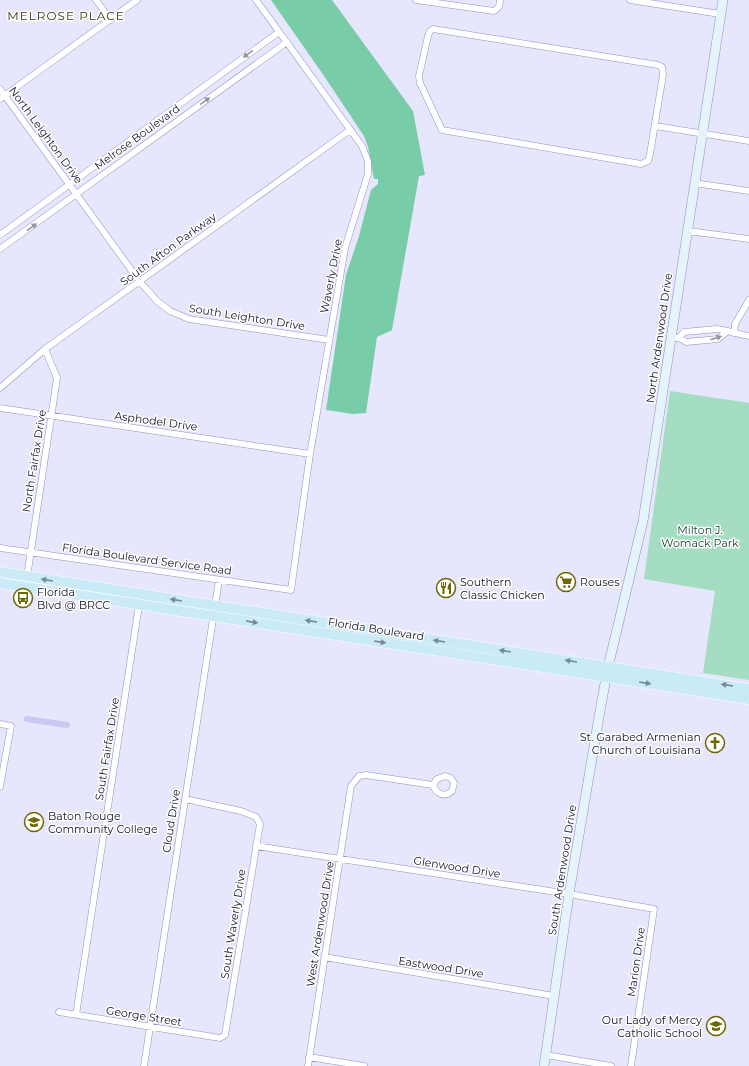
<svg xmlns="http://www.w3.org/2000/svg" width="749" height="1066" font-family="Montserrat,sans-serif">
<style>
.green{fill:#a4ddc2}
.forest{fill:#78cda8}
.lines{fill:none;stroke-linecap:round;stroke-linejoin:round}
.canal{stroke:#c8c8f3;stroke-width:6}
.street-casing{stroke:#9090c3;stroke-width:7}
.secondary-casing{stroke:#9090c3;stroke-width:10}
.primary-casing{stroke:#fff;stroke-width:11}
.street{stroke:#fff;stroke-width:6}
.secondary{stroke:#e5f4fb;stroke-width:9}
.primary{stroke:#caeaf7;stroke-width:10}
.oneway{fill:#95949d}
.oneway2{fill:#788998}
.labels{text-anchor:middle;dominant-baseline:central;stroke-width:3;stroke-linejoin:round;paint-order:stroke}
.street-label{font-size:11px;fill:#131225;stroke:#fff}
.park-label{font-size:11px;fill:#1c4132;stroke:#fff}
.poi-label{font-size:11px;fill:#131225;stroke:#fff;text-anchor:start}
.neighbourhood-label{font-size:12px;letter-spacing:1px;fill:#38350a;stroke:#fff}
</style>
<rect width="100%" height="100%" fill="#e6e6fc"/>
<!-- green -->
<path class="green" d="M670,391L749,403V680L703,673L715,591L644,579Z"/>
<!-- forest -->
<path class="forest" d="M271,0H332L413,111L425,175L419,176L392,330L377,337L366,413L353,414L326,410L346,275L359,236L371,190L378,184V179H374L368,147L364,136L322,73Z"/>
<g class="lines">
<!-- canal -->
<path class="canal" d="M27,719L67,725"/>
<!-- street casing -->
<g class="street-casing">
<path id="street" d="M96,0L111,20
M416,0L494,11L499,7L500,0
M630,0L720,14
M433,29L658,65L662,67L663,75L650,154L648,161L641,164L442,130L420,83L419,76L428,36L430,31Z
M0,89L140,282L157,301L170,311L189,319L329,340
M0,99L137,0
M655,126L749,141
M694,183L749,191
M687,232H696L749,239
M0,235L279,32
M0,249L287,42
M731,332L749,336
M734,333L735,324L749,300
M670,338H679L686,342L718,339L728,331L717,329L684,332L679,338
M0,388L45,349L350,130
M0,408L310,454
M0,548L291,590L310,454L345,248L368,174V161L362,146L256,0
M27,577L57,378L45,349
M0,724L11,726L0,787
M256,846L569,894L654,909L631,1066
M324,957L554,996
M59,1012L220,1038L225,1035L260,824L256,817L241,811L185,799
M76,1015L139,605
M546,1055L611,1066
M309,1057L364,1066
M144,1066L219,580
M308,1066L351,786L359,776L366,775L433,785L437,779L445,776L451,778L454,783L452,791C445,798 436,794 433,785"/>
</g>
<!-- secondary casing -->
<g class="secondary-casing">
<path id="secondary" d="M544,1066L569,894L600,711L608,667L643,521L723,0"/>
</g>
<!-- primary casing -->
<g class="primary-casing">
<path id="primary" d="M0,572L749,689
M0,583L749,699"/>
</g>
<!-- street -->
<use href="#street" class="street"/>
<!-- secondary -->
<use href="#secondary" class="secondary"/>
<!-- primary -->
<use href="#primary" class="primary"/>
</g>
<!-- one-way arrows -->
<defs><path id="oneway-solid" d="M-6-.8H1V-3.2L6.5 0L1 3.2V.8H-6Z"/></defs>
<g class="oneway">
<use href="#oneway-solid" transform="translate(248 54) rotate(144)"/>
<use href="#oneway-solid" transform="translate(205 101) rotate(-36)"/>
<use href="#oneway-solid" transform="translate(32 227) rotate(-36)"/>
<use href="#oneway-solid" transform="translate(716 338) rotate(-18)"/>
</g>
<g class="oneway2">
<use href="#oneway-solid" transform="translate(47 580) rotate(-171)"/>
<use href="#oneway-solid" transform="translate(176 600) rotate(-171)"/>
<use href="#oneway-solid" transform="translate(311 621) rotate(-171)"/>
<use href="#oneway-solid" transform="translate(252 622) rotate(9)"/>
<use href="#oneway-solid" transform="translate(439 641) rotate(-171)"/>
<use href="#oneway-solid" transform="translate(380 642) rotate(9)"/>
<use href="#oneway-solid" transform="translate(505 651) rotate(-171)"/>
<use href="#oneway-solid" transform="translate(571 661) rotate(-171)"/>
<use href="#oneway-solid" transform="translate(645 683) rotate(9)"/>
<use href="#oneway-solid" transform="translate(727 685) rotate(-171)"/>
</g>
<!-- icons -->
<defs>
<g id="supermarket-ring" transform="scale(1)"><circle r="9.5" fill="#fff" stroke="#6f6700" stroke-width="1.5"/><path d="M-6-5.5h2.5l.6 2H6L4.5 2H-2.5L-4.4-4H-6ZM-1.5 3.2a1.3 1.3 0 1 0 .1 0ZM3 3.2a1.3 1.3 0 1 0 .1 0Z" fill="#6f6700"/></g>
<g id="restaurant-ring" transform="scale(1)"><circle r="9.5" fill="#fff" stroke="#6f6700" stroke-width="1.5"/><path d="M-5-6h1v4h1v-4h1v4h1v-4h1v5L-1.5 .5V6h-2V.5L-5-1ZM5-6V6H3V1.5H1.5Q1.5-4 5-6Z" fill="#6f6700"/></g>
<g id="bus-ring" transform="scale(1)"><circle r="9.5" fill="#fff" stroke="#6f6700" stroke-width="1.5"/><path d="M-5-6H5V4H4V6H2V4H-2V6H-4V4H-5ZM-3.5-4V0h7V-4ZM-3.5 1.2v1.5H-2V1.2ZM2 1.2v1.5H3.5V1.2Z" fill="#6f6700"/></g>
<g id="church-ring" transform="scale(1)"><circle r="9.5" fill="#fff" stroke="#6f6700" stroke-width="1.5"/><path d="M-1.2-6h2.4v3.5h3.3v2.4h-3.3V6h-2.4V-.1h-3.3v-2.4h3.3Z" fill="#6f6700"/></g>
<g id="university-ring" transform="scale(1)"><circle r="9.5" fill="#fff" stroke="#6f6700" stroke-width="1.5"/><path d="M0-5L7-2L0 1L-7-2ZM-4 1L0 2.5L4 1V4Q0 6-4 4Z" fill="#6f6700"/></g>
<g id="school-ring" transform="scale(1)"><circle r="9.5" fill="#fff" stroke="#6f6700" stroke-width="1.5"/><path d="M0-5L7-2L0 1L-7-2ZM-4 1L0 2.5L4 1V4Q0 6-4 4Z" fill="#6f6700"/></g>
</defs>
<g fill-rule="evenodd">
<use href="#supermarket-ring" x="566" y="582"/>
<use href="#restaurant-ring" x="446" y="588"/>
<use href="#bus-ring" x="23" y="598"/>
<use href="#church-ring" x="715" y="743"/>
<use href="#university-ring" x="34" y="822"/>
<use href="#school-ring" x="716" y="1026"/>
</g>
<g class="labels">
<!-- street labels -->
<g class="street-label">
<text transform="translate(46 135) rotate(54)">North Leighton Drive</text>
<text transform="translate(137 137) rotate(-36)">Melrose Boulevard</text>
<text transform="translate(168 249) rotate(-36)">South Afton Parkway</text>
<text transform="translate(331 276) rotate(-79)">Waverly Drive</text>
<text transform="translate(247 317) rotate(9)">South Leighton Drive</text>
<text transform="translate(659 338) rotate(-82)">North Ardenwood Drive</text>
<text transform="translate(156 421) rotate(8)">Asphodel Drive</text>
<text transform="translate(34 461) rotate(-81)">North Fairfax Drive</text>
<text transform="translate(147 559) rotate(8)">Florida Boulevard Service Road</text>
<text transform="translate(376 629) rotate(9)">Florida Boulevard</text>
<text transform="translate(107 749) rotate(-81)">South Fairfax Drive</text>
<text transform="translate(171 821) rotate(-81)">Cloud Drive</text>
<text transform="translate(457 867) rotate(9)">Glenwood Drive</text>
<text transform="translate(562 870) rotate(-81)">South Ardenwood Drive</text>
<text transform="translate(233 924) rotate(-81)">South Waverly Drive</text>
<text transform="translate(320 924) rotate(-81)">West Ardenwood Drive</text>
<text transform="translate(636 962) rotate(-82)">Marion Drive</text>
<text transform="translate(441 967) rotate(9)">Eastwood Drive</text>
<text transform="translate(144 1016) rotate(9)">George Street</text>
</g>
<!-- park labels -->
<g class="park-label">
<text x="700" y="530">Milton J.<tspan x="700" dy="13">Womack Park</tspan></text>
</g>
<!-- poi labels -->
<g class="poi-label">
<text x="460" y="582">Southern<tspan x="460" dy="13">Classic Chicken</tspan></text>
<text x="580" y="582">Rouses</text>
<text x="37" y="592">Florida<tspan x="37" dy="13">Blvd @ BRCC</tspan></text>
<text x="701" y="737" text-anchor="end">St. Garabed Armenian<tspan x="701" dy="13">Church of Louisiana</tspan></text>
<text x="48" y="816">Baton Rouge<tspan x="48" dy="13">Community College</tspan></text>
<text x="702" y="1020" text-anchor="end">Our Lady of Mercy<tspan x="702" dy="13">Catholic School</tspan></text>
</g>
<!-- neighbourhood labels -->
<g class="neighbourhood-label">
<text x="66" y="15">MELROSE PLACE</text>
</g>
</g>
</svg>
